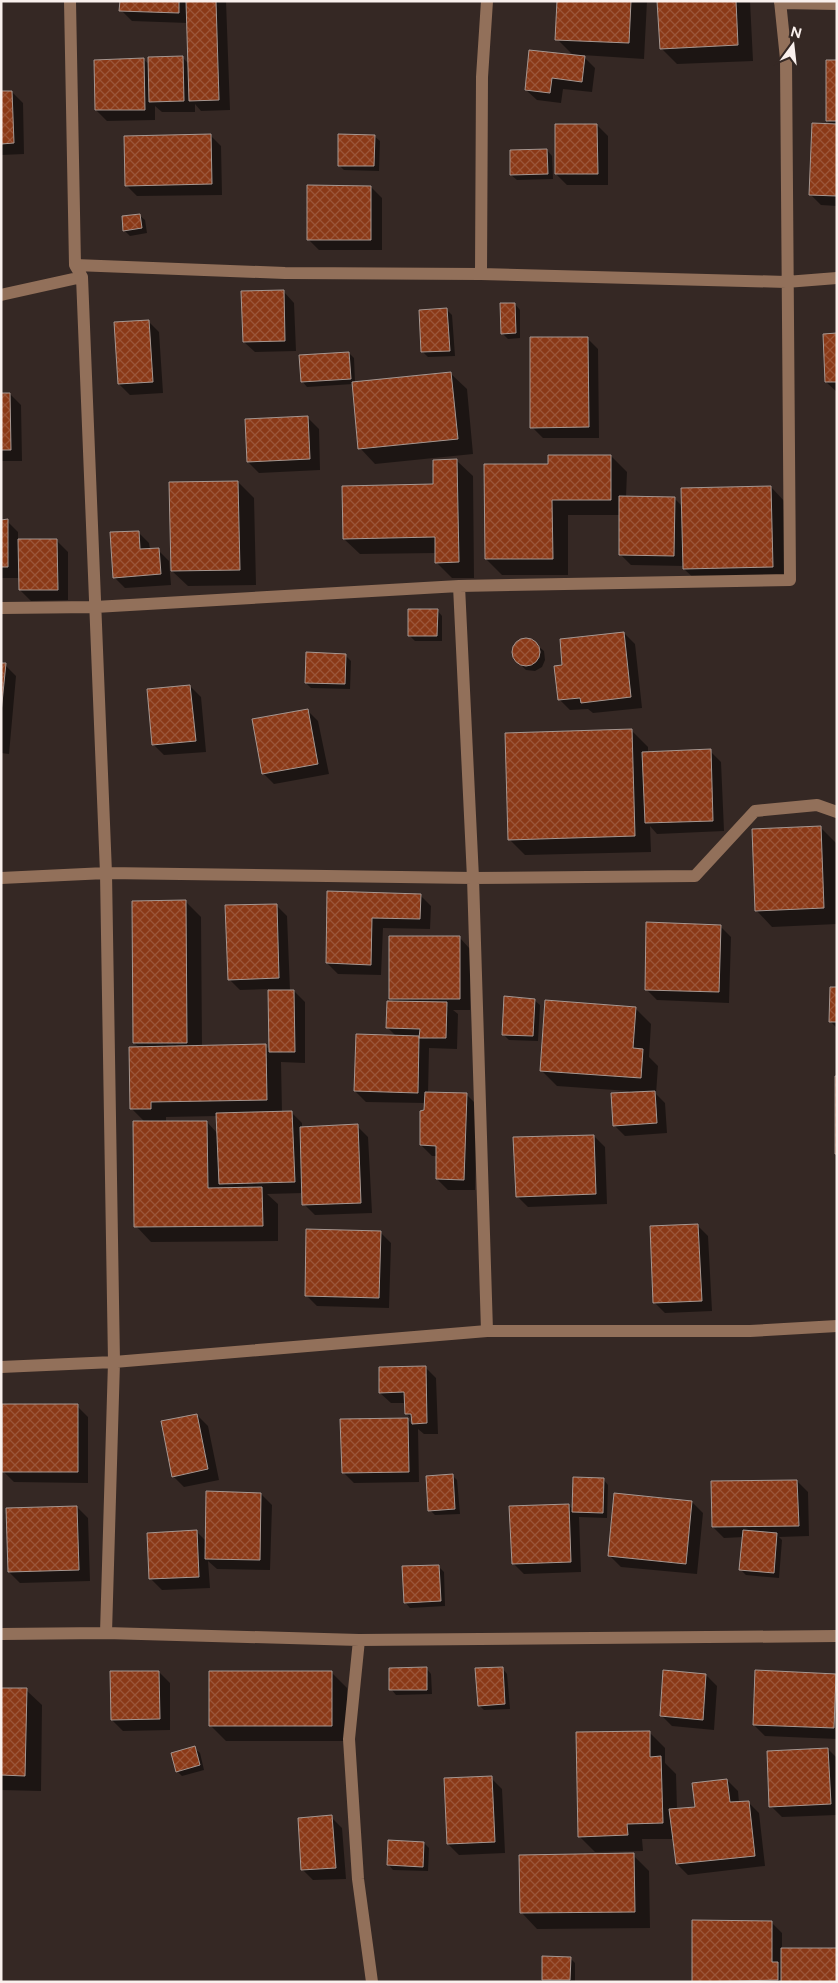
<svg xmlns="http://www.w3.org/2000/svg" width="838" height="1983" font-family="Figtree,sans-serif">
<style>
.shadow{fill:#0007;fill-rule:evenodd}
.building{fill:url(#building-cross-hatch);stroke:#a59690}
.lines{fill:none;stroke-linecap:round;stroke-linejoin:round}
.minor{stroke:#92705a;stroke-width:12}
</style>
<defs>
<pattern id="building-cross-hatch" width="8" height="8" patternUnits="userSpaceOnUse" patternTransform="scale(1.25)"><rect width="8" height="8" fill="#8a3917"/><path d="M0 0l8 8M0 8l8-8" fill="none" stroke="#9b5639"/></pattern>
</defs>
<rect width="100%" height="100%" fill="#352824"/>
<!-- shadow -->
<path class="shadow" d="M121,1H226L230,110L201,111L195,104V112H162L155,106V120L107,121L96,110L144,60L150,65L183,58L189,64L188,23L132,21L121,10Z
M559,1H647L644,59L582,55L595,68L592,92L563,89L561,103L537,100L526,90L574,56L557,39Z
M659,1H750L753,61L677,64L661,48Z
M837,62V206L821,205L810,194L831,125L827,121Z
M1,92H12L23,103L24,154L1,155Z
M597,125L608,136V185H567L556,174Z
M210,135L221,146L222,195L137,196L126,185Z
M374,136L380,141L379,171L344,170L339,165Z
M547,150L552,156L553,179L517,180L511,175Z
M371,187L382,198V250H319L308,239Z
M139,215L145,220L147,233L130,236L124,230Z
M284,292L294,303L296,351L255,352L244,342Z
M515,304L520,310V338L508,339L502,333Z
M447,310L452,315L455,356L428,357L423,352Z
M148,321L159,332L163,393L130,395L119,384Z
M837,334V392L826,382Z
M587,338L598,349L599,438H543L532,427Z
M349,353L354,358L355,383L451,374L467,389L473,454L375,464L360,448L353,384L307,387L302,381Z
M10,394L21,405L22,461H1V395Z
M308,418L319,429L320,470L259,473L248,462Z
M611,456L627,472L626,497L674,498L683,507L771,487L786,503L789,582L700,584L684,569V566L631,565L620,554V515H568V575H502L486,559L549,465Z
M457,461L473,476L474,578H452L436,562V553L360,554L344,539L435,485Z
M238,482L254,498L256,585L188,586L172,571Z
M1,521H7L18,532V541H57L68,552V600L31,601L20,590V578H1Z
M138,532L149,543L150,550H158L169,561L171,585L125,588L114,577Z
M437,610L442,616V641H415L409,635Z
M624,633L635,644L642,708L593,713L588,709L570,710L559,699L564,666Z
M523,639L531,640L544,651L545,660L542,667L535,671L526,670L514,658L512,651L515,643Z
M345,655L351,661L350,689L311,688L306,683Z
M1,664L5,665L16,676L9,754L1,753Z
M190,686L201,697L206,752L164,755L153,744Z
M307,710L318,721L329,774L274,784L263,773Z
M632,731L648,747V753L710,751L721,762L724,831L657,834L650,826L651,852L525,855L509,839Z
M820,827L836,843L837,924L772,927L757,911Z
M329,892L420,895L431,906L430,929L383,928L381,975L338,974L327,963Z
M185,901L201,917L202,1047L265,1046L270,1050L269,989L240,990L229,979L276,905L287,916L290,991H294L305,1002V1063L281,1062L282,1113L291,1112L302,1123V1128L357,1126L368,1137L372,1213L315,1215L304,1204L303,1193L267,1194L278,1204V1241L151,1242L136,1226L146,1123L132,1109L140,1048L134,1043ZM218,1116V1134L207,1122H166V1117Z
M720,926L731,937L729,1003L657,1000L646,989Z
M460,938L470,949V1010H453L458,1014L457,1049L429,1048L428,1094H466L477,1105L475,1190H448L437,1179V1156H432L421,1145L426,1103L366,1102L355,1091L396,1036L388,1028L394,1002L391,999Z
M837,989V1028L831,1022Z
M534,1000L540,1005L538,1041L509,1040L503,1034Z
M636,1009L651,1024L649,1057L658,1066L656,1094L665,1103L667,1133L625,1136L614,1125L629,1091L557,1086L541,1070Z
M594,1136L605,1147L607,1204L528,1207L517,1196Z
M697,1225L708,1236L712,1311L665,1313L654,1302Z
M380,1232L391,1243L389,1308L317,1306L306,1295Z
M425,1367L436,1378L438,1434H424L418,1429L419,1482L354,1483L343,1472L407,1419L413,1425L412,1420L406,1413L405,1403H391L380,1393Z
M77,1406L88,1417V1483L14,1482L3,1471Z
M197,1415L208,1426L219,1480L184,1487L173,1476Z
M452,1475L457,1480L460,1514L435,1515L430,1510Z
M603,1479L608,1485L607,1518L579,1517L581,1572L524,1574L513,1563L568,1505L574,1510Z
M797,1481L808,1492L809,1536L779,1537L782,1540L779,1578L746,1575L741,1570L744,1537L724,1538L713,1527Z
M261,1494L272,1505L270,1570L217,1569L208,1561L210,1588L162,1590L151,1579L197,1532L206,1541Z
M692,1502L703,1513L697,1574L621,1567L610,1556Z
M77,1507L88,1518L90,1581L20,1583L9,1572Z
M438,1566L444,1572L445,1606L410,1608L405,1602Z
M426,1668L431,1674L432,1694L396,1695L391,1689Z
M502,1668L507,1674L510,1709L484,1710L479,1705Z
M159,1672L170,1683V1730L123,1731L112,1720Z
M331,1672L347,1688V1741H226L210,1725Z
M706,1675L717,1686L714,1730L672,1726L661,1715Z
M836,1675L837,1739L765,1736L754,1725Z
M1,1689L26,1690L42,1705L41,1791L1,1790Z
M649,1732L665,1748V1763L676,1774L677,1810L697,1808L727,1780L738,1791L739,1803L748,1802L759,1813L765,1866L688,1875L677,1864L674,1839H642L643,1851L595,1852L579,1836Z
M194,1748L200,1753L204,1770L182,1776L177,1771Z
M828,1749L837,1758V1815L782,1817L771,1806Z
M491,1778L502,1789L505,1853L459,1855L448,1844Z
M331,1817L342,1828L346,1879L313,1880L302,1869Z
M424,1843L429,1848L428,1871L393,1870L388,1864Z
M633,1855L649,1871L650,1928L537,1929L522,1913Z
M771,1922L782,1933V1949L837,1982H693Z
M570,1958L575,1963V1982H545L543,1980Z"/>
<!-- building -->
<path class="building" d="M120,1H179V13L119,11Z
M186,1H216L219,100L189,101Z
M557,1H631L629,43L555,40Z
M657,1H736L738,45L660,49Z
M529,50L585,56L582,82L552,78L550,93L525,90Z
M183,56L184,101L149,102L148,57Z
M144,58L145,110H95L94,60Z
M826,60H837V121H826Z
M1,91H12L14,143L1,144Z
M812,123L837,124V196L809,195Z
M555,124H597L598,174H555Z
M211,134L212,184L125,186L124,136Z
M338,134L375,135L374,166H338Z
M547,149L548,174L510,175V150Z
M307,185L371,186V240H307Z
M140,214L142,228L123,231L122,216Z
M284,290L285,341L243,342L241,291Z
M500,303H515L516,333L501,334Z
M447,308L450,351L421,352L419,310Z
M149,320L153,382L118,384L114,322Z
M837,333V382H825L823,334Z
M530,337H588L589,427L530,428Z
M349,352L351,379L301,382L299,355Z
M451,372L458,439L358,449L352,382Z
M1,393H10L11,450H1Z
M308,416L310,459L247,462L245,419Z
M548,455H611V500H552L553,559H485L484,464H548Z
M457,459L459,562L435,563V537L343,539L342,486L433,484V460Z
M238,481L240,570L171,571L169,482Z
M771,486L773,567L683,569L681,488Z
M619,496L675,497L674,556L619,555Z
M8,519V567H1V520Z
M139,531L140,549L159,548L161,574L113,578L110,532Z
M18,539H57L58,590H19Z
M408,609H438L437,636H408Z
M624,632L631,697L581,703L580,698L558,700L554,666L562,665L560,639Z
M512 652a14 14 0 1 1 28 0a14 14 0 1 1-28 0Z
M306,652L346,654L345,684L305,683Z
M1,663H6L1,713Z
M190,685L196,741L152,745L147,689Z
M308,709L318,764L262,774L252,719Z
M632,729L635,836L508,840L505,733Z
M711,749L713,821L645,823L642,752Z
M821,826L824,908L755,911L752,829Z
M327,891L421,894L420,919L372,918L371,965L326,963Z
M186,900L187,1043H133L132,901Z
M277,904L279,978L228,980L225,905Z
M646,922L721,925L719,992L645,990Z
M389,936H460V999H389Z
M830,987H837V1022H829Z
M268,990H294L295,1052H269Z
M504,996L535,999L533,1036L502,1035Z
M545,1000L636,1007L633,1048L643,1049L641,1078L540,1071Z
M387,1001L447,1002L446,1038H419L420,1029L386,1028Z
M356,1034L419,1036L418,1093L354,1091Z
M266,1044L267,1100L151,1102V1109H130L129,1047Z
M835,1076H837V1154H835Z
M655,1091L657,1123L613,1126L611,1093Z
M425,1092L467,1093L464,1180L436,1179V1146L420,1145V1111L424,1110Z
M292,1111L295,1182L219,1184L216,1113Z
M133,1121H207L208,1188L262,1187L263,1226L134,1227Z
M358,1124L361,1203L302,1205L300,1127Z
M594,1135L596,1194L516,1197L513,1137Z
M698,1224L702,1301L653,1303L650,1226Z
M306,1229L381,1231L379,1298L305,1296Z
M426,1366L427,1423L412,1424L411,1414H405L404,1392L379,1393V1367Z
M2,1404H78V1472H2Z
M197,1414L208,1469L172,1477L161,1421Z
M408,1418L409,1472L342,1473L340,1419Z
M453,1474L455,1509L428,1511L426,1476Z
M573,1477L604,1478L603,1513L572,1512Z
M797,1480L799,1526L712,1527L711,1481Z
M206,1491L261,1493L260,1560L205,1559Z
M614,1493L692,1501L686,1564L608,1556Z
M569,1504L571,1562L512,1564L509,1506Z
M77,1506L79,1570L8,1572L6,1508Z
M197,1530L199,1577L149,1579L147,1533Z
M743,1530L777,1533L774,1573L739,1570Z
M439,1565L441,1601L404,1603L402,1566Z
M427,1667V1690H389V1668Z
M503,1667L505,1704L478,1706L475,1668Z
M663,1670L706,1674L703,1720L660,1716Z
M755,1670L836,1674L834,1728L753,1725Z
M110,1671H159L160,1719L111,1720Z
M209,1671H332V1726H209Z
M1,1688H27L25,1776L1,1775Z
M650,1731V1757L661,1756L663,1823L627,1824L628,1835L578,1837L576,1732Z
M195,1746L200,1765L176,1772L171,1753Z
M828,1748L831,1804L769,1807L767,1751Z
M492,1776L495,1842L447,1844L444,1778Z
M727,1779L730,1802L749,1801L755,1856L676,1864L669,1809L695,1807L692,1783Z
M332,1815L336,1868L301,1870L298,1818Z
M388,1840L424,1842L423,1867L387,1865Z
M634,1853L635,1912L520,1913L519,1855Z
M692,1920L772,1921V1962H778V1980L692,1982Z
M781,1948H837V1982H781Z
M542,1956L571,1957L570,1980H542Z"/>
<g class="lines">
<!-- minor -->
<path class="minor" d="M70,1L75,265L82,277L106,873L114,1362L106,1633
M780,3L837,4
M75,265L285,273L481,274L786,282L837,278
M481,274L482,77L487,1
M1,295L82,277
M459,586L473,878L487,1331
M1,608L95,607L459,586L790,580L786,59L780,1
M1,878L106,873L473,878L695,876L755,811L817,805L837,812
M1,1367L114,1362L487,1331H750L837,1326
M1,1634L106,1633L359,1640L837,1636
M359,1640L349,1739L358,1879L372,1982"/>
</g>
<!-- border -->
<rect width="838" height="1983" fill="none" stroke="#f9f0ed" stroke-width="5"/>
<!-- north arrow -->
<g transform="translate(793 45) rotate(15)" stroke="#352824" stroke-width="4" paint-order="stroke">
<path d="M0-4L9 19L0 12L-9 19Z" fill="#f9f0ed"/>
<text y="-8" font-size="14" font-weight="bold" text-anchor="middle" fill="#f9f0ed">N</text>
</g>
</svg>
